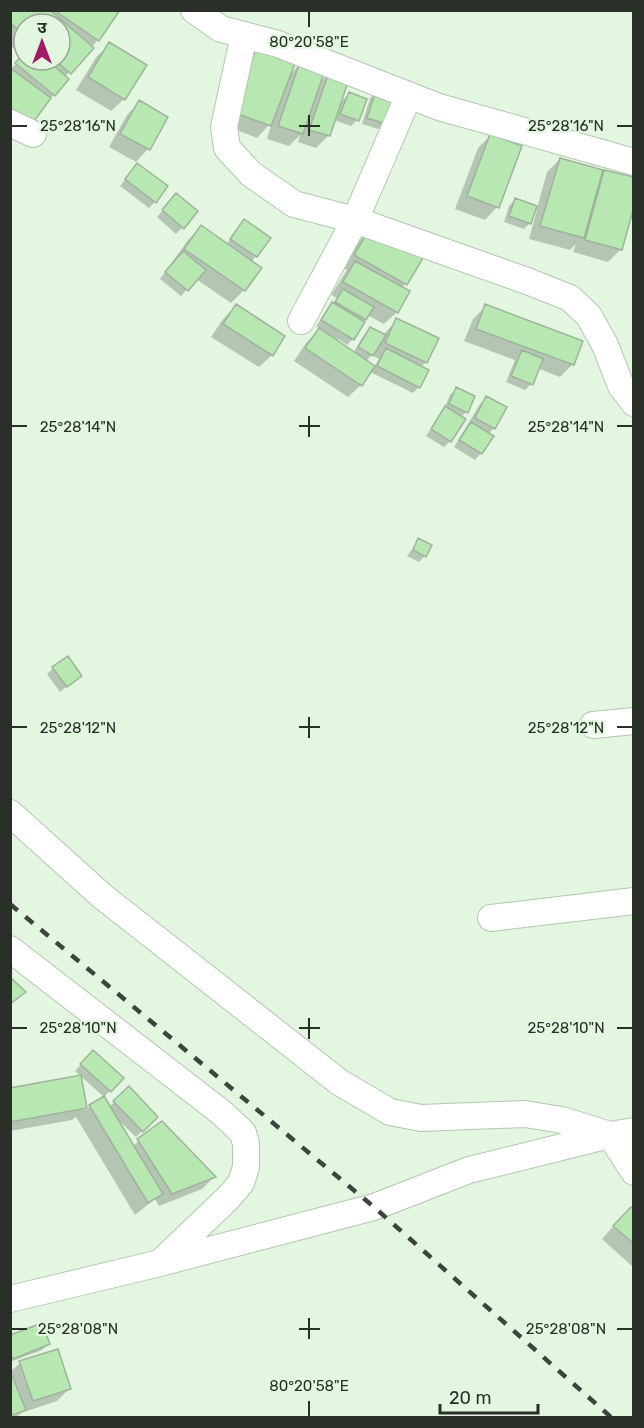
<svg xmlns="http://www.w3.org/2000/svg" width="644" height="1428" font-family="Rubik,'Noto Sans Devanagari',sans-serif">
<style>
.shadow{fill:#0003;fill-rule:evenodd}
.building{fill:#b8e8b2;stroke:#9eb29c;stroke-width:1.5}
.lines{fill:none;stroke-linecap:round;stroke-linejoin:round}
.street-casing{stroke:#b2c6b0;stroke-width:28}
.street{stroke:#fff;stroke-width:26}
.rail{stroke:#3c453b;stroke-width:4.5;stroke-dasharray:10 10;stroke-linecap:butt}
.ticks{fill:none;stroke:#283027;stroke-width:2}
.ticks-label{font-size:15px;text-anchor:middle;fill:#283027;stroke:#e3f7e0;stroke-width:4.5;stroke-linejoin:round;paint-order:stroke}
</style>
<rect width="100%" height="100%" fill="#e3f7e0"/>
<!-- shadow -->
<path class="shadow" d="M10,10H118L98,40L65,77L67,79L54,95L10,130V70L23,56L10,45ZM24,24H60V60H24Z
M110,44L124,99L111,111L76,90L97,56Z
M258,48L288,77L300,64L318,84L329,73L339,104L350,93L357,120L351,126L334,120L329,135L316,148L298,142L300,135L289,146L267,139L272,122L257,138L221,124L245,60Z
M377,92L384,123L378,129L362,124L370,98Z
M139,102L166,117L148,149L136,162L109,147L127,115Z
M490,136L497,207L485,220L455,209L478,148Z
M560,159L599,177L605,171L621,249L608,262L573,252L576,244L570,250L529,239L537,210L534,209L530,223L524,229L504,222L509,206L515,200L537,208L547,172Z
M137,165L155,202L149,208L120,186Z
M170,202L182,228L176,234L157,217Z
M244,221L256,256L251,262L260,268L244,290L231,303L196,279L181,296L160,279L188,240L201,227L226,245Z
M370,230L421,259L402,288L397,312L384,324L367,315L353,339L347,345L338,339L336,342L353,353L364,335L371,328L383,335L397,320L426,362L421,367L419,387L413,393L370,372L361,385L348,397L294,361L306,343L320,329L316,326L337,298L331,295L347,270L343,268L358,242ZM372,355L379,359L374,367L366,361Z
M236,306L272,355L259,367L211,337L223,319Z
M486,306L573,364L560,377L537,368L531,384L525,390L506,382L515,360L464,341L473,319Z
M457,389L466,412L461,417L450,441L444,447L426,436L444,409L450,395Z
M487,398L494,428L488,434L481,453L475,460L454,447L480,404Z
M419,540L425,556L419,562L407,556Z
M53,668L80,676L60,692L47,674Z
M87,1058L122,1078L104,1097L75,1071Z
M80,1077L86,1110L90,1106L109,1107L129,1088L156,1117L136,1137L117,1119L133,1146L162,1123L214,1177L202,1189L159,1206L155,1199L135,1215L76,1117L72,1120L10,1131V1090Z
M634,1211V1268L602,1239L618,1221Z
M10,1337L49,1344L42,1350L10,1362Z
M20,1363L69,1389L57,1401L21,1413L16,1418H10V1372Z"/>
<!-- building -->
<path class="building" d="M10,10H50L94,48L71,74L55,60H60V24H24V34L10,23Z
M54,10H120L99,41Z
M109,42L147,65L125,100L88,77Z
M257,46L296,61L271,126L232,112Z
M24,53V60H47L69,79L55,96L15,63Z
M300,62L325,70L303,134L278,126Z
M10,68L51,98L32,124L10,108Z
M329,72L349,79L330,136L309,130Z
M376,91L394,97L386,124L367,118Z
M349,92L367,99L359,121L340,114Z
M139,100L168,117L150,150L120,134Z
M490,134L522,146L499,208L467,196Z
M560,158L603,170L584,238L540,226Z
M137,163L168,186L156,203L125,179Z
M604,170L634,177V207L622,250L585,240Z
M176,193L198,211L184,229L162,210Z
M515,198L537,206L531,224L509,216Z
M244,219L271,238L257,257L230,239Z
M201,225L262,268L245,291L184,249Z
M370,228L423,258L407,285L354,255Z
M183,251L206,270L188,291L165,272Z
M355,261L410,291L398,313L343,282Z
M343,289L374,307L366,320L335,302Z
M332,302L365,322L354,340L321,320Z
M236,304L285,336L273,356L223,324Z
M485,304L583,341L574,365L476,329Z
M396,318L439,338L427,363L385,343Z
M370,327L386,335L373,356L358,347Z
M319,328L375,366L362,386L305,348Z
M386,348L429,370L420,388L377,366Z
M522,350L543,359L533,385L511,376Z
M456,387L475,396L468,413L449,404Z
M486,396L507,407L495,429L475,418Z
M445,406L466,419L451,442L431,429Z
M471,422L494,436L482,454L459,440Z
M418,538L432,545L426,557L413,550Z
M68,656L82,676L67,687L52,667Z
M10,977L26,992L10,1004Z
M93,1050L124,1078L111,1092L80,1064Z
M81,1075L87,1108L10,1122V1088Z
M129,1086L158,1117L143,1132L113,1101Z
M104,1096L163,1194L148,1203L89,1105Z
M162,1121L216,1177L172,1194L137,1139Z
M631,1207L634,1209V1244L613,1226Z
M42,1323L50,1344L13,1359L10,1352V1335Z
M58,1349L71,1389L33,1401L19,1361Z
M10,1371L26,1410L10,1416Z"/>
<g class="lines">
<!-- street casing -->
<g class="street-casing">
<path id="street" d="M194,10L221,29L278,44L439,107L634,162
M244,35L224,127L227,148L251,174L294,204L355,220L527,281L570,298L589,316L605,345L621,386L634,403
M10,123L33,134
M301,321L355,220L409,95
M593,725L634,721
M10,813L102,896L339,1082L390,1112L421,1118L525,1114L562,1120L610,1135L634,1172
M491,918L634,901
M10,949L222,1113L243,1133L246,1144V1167L241,1183L227,1199L162,1261
M10,1299L160,1263L374,1207L469,1170L610,1135L634,1131"/>
</g>
<!-- street -->
<use href="#street" class="street"/>
<!-- rail -->
<path class="rail" d="M10,904L374,1207L612,1418"/>
</g>
<!-- ticks -->
<path class="ticks" d="M309,12V27M309,115V136M12,126H27M299,126H320M617,126H632M309,416V437M12,426H27M299,426H320M617,426H632M309,717V738M12,727H27M299,727H320M617,727H632M309,1018V1039M12,1028H27M299,1028H320M617,1028H632M309,1318V1339M12,1329H27M299,1329H320M617,1329H632M309,1401V1416"/>
<g class="ticks-label">
<text x="309" y="47">80°20'58"E</text>
<text x="78" y="131">25°28'16"N</text>
<text x="566" y="131">25°28'16"N</text>
<text x="78" y="432">25°28'14"N</text>
<text x="566" y="432">25°28'14"N</text>
<text x="78" y="733">25°28'12"N</text>
<text x="566" y="733">25°28'12"N</text>
<text x="78" y="1033">25°28'10"N</text>
<text x="566" y="1033">25°28'10"N</text>
<text x="78" y="1334">25°28'08"N</text>
<text x="566" y="1334">25°28'08"N</text>
<text x="309" y="1391">80°20'58"E</text>
</g>
<!-- border -->
<rect width="644" height="1428" fill="none" stroke="#283027" stroke-width="24"/>
<!-- north arrow -->
<g transform="translate(42 42)"><circle r="28" fill="#e3f7e0" stroke="#98a796" stroke-width="1.5"/>
<path d="M0-4.5L10 22L0 15L-10 22Z" fill="#a11b67"/>
<text y="-9" font-size="16" font-weight="bold" text-anchor="middle" fill="#283027">उ</text>
</g>
<!-- scale -->
<path d="M440 1404v9h98v-9" fill="none" stroke="#283027" stroke-width="3"/>
<text x="449" y="1404" font-size="18" fill="#283027" stroke="#e3f7e0" stroke-width="4.5" paint-order="stroke">20 m</text>
</svg>
